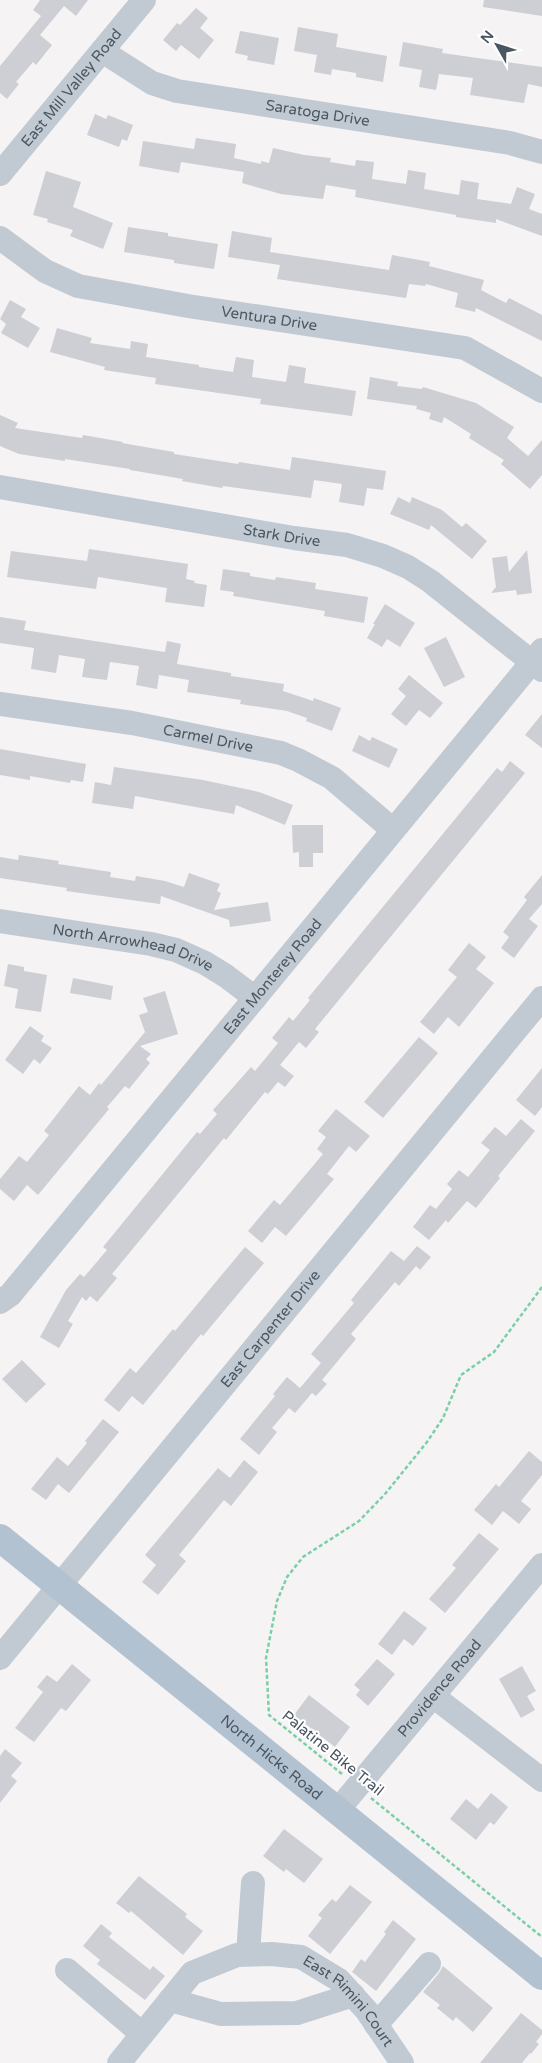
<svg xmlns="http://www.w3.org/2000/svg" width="542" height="2063" font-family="'Varela Round',sans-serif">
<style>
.building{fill:#cdcfd5}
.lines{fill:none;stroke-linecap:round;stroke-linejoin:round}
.path{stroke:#7ad0a6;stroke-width:2.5;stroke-dasharray:4 2.5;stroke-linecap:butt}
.minor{stroke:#c1cad2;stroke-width:24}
.major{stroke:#b3c2d1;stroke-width:28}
.labels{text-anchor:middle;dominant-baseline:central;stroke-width:4;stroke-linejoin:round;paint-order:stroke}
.street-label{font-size:15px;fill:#4a5661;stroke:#fff}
</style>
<rect width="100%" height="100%" fill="#f5f3f3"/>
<!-- building -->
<path class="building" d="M40,0H88L76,16L64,6L40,35L52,45L36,65L33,62L16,82L19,84L7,99L0,93V66L41,16L33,10Z
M484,0H542V16L483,7Z
M196,8L208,18L200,28L214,40L199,59L181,45L176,51L163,40L177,23L180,25Z
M298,27L338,34L336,47L387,56L383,82L356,77V73L332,69L331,75L314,72L317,55L294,51Z
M240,31L279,38L274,65L247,60L248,56L235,53Z
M403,42L443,49L442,53L542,67V87L528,84L524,103L470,95L473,78L439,74L436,90L419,87L422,70L399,66Z
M95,114L106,119L108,115L133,125L127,141L122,139L119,147L87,135Z
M196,138L236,144L234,158L261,164V161L269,163L273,148L304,155L331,158L330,162L355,166L356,160L374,162L372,179L406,184L408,170L426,173L424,189L459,195L461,180L479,183L477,199L511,204L517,187L535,194L529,209L542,214V236L496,219V223L456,217V215L355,197L356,190L326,185L323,199L281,194L242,183L244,172L181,162L179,173L139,166L143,141L194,149Z
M46,171L81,182L73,207L113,223L103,249L70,236L73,230L47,222L48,219L33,215Z
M128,227L168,233V236L218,244L214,269L174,263V260L124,252Z
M232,231L272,238L270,252L389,270L392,255L430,262L429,266L484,280L481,290L506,303L509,298L542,315V341L476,308L475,312L455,307L458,293L426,284L425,286L409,284L406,298L277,279L280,265L228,257Z
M10,300L26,309L21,317L40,328L28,348L1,333L6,324L0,319Z
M57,328L92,338L90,343L130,349L131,341L148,344L146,357L199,365V367L233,372L236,357L254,360L252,377L286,382L289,365L306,368L304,383L356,391L352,416L260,404L261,399L155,384L156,378L104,370L105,367L50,352Z
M370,377L398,382L397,386L422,389L423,387L476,403L514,427L507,438L528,456L542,440V475L530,489L501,464L504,460L469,438L471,434L444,417L442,423L429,419L431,413L416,409L417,406L367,399Z
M0,415L18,423L15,428L82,438L83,435L123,442L122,443L174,452V454L238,464L239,462L290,470L292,457L386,471L383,490L367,488L364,506L339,502L342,484L314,480L311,498L223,486L222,488L182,481L183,479L130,470V469L65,459V461L19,454L0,446Z
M398,497L410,503L412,497L442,510L462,527L466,523L487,541L472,559L431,525L429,530L390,514Z
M89,549L188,564L186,579L195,581L194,583L207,585L204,607L165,602L167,588L98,577L96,589L7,577L11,551L87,561Z
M527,550L532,593L517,595L516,590L491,593L496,587L492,558L507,556L509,572Z
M223,569L250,573V576L275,580L276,577L316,583L315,589L368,597L364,623L324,616L325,611L233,596L234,592L220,590Z
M385,604L415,623L400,647L387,639L382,647L367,638L375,624H373Z
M0,617L26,621L24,630L165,652L167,641L181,644L177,664L231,673V676L284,684L283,691L313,701L314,698L341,708L332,731L306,721L307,718L287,711L240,704L241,700L187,692L189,680L159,675L157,689L136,685L139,666L110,662L107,680L82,677L85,659L59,655L56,673L31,669L34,648L0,643Z
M446,637L465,677L444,687L424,648Z
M409,675L443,703L430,718L419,710L406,726L391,714L406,696L398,689Z
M542,714V748L525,735Z
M359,735L370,741L372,737L398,749L389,768L352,751Z
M0,749L86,764L83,782L71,780L70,783L30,776V780L0,775Z
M510,761L525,773L315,1029L319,1032L306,1048L299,1042L280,1065L294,1076L285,1087L278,1082L268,1094L265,1092L226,1140L224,1138L112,1274L117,1278L97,1302L90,1296L86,1301L82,1297L68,1321L73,1324L59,1348L40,1337L66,1290L80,1274L84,1277L107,1250L103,1247L197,1132L200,1134L217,1114L213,1110L251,1067L255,1071L278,1043L272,1038L289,1017L293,1021L310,1000L308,998L497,768L502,772Z
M114,767L203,780L259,792L293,805L285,825L236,805L234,814L135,796L133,809L92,803L95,782L111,785Z
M292,825H323V853H313V867H299V852L293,853Z
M19,855L59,861L58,864L111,872L110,877L135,881L136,876L165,881L184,887L189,873L220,884L217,891L221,893L214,910L268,902L271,921L230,927L229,920L161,896L160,904L66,891L67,888L0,878V857L18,860Z
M542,875V904L529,919L538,926L514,958L501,948L509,937L503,932L527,900L524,897Z
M469,943L486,957L476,969L494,983L459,1027L448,1017L434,1034L420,1022L457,977L448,970Z
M8,964L24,967V971L47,975L41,1012L15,1008L18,989L4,986Z
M73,978L113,986L111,1000L70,993Z
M165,991L178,1034L140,1046L151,1054L146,1059L150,1063L129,1089L125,1086L107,1107L109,1109L38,1195L27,1185L14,1201L0,1189V1179L19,1156L27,1162L49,1135L44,1131L79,1086L90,1095L99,1083L101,1085L145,1032L139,1015L148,1012L143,998Z
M30,1026L44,1036L41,1041L52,1048L40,1064L34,1059L23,1074L5,1060Z
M419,1037L438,1053L383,1118L364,1102Z
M542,1068V1107L535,1116L516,1100Z
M336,1109L370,1136L356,1152L349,1146L327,1174L334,1179L286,1236L275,1227L262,1243L248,1231L274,1200L280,1205L323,1154L317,1149L326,1137L318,1131Z
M521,1119L535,1131L498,1176L500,1178L476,1208L467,1201L448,1223L446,1220L429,1240L413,1227L430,1205L436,1209L452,1189L447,1184L459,1170L468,1177L490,1150L481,1143L495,1127L506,1136Z
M417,1246L431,1257L420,1270L416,1266L399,1286L395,1282L351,1334L356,1339L322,1380L327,1384L316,1396L312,1393L295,1413L289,1408L272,1428L277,1432L259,1455L240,1439L275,1396L273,1394L287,1377L300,1388L321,1363L311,1354L354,1303L351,1300L391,1251L404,1261Z
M245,1247L264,1263L203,1336L201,1334L143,1405L132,1396L119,1412L104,1400L130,1368L136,1373L173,1329L175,1331Z
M22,1360L46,1384L26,1403L2,1379Z
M103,1419L119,1432L69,1493L58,1484L46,1500L31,1489L57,1457L68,1466L87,1443L85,1441Z
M529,1451L542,1462V1475L521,1501L531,1509L519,1524L503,1511L492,1525L474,1510L496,1484L499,1487Z
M244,1460L258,1472L231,1506L224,1500L179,1555L186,1561L158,1595L142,1582L156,1565L145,1555L218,1468L230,1478Z
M479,1533L499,1549L445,1613L429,1599L456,1568L452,1565Z
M404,1611L427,1628L413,1646L404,1639L392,1655L378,1644Z
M377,1659L395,1674L368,1706L356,1695L360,1690L354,1685Z
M72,1664L91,1680L66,1711L61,1708L34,1742L15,1728L43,1692L37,1687L47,1675L57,1682Z
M522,1666L536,1691L527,1696L535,1710L521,1718L499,1679Z
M309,1695L350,1727L335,1747L294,1715Z
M5,1749L22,1763L11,1776L17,1781L0,1803V1756Z
M491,1793L508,1807L494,1825L490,1822L476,1840L450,1819L466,1799L478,1809Z
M284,1829L323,1859L304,1883L286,1869L284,1872L263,1856Z
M139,1876L187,1914L185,1917L203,1931L183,1955L131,1911L129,1913L116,1903Z
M350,1885L372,1902L330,1954L308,1936L322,1918L318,1915L332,1899L336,1902Z
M393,1920L416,1939L376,1991L352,1972L361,1959L365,1962L386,1934L384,1932Z
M101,1924L112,1933L109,1937L150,1970L153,1966L165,1976L145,2000L97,1964L100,1960L83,1946Z
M443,1966L493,2008L473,2032L456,2017L453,2021L437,2008L440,2005L423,1992L439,1973Z
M521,2013L542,2030V2034L536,2042L539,2044L531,2054L530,2053L522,2063H480Z"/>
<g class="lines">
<!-- path -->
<path class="path" d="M342,1774L269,1715L266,1658L277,1601L287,1577L303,1557L359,1521L385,1494L427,1442L443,1418L461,1375L494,1352L542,1287
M371,1798L542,1937"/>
<!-- minor -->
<g class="minor">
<path id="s1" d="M102,51L152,83L177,91L510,143L542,152"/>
<path id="s2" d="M0,174L144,0"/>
<path id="s3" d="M0,238L45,271L78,286L188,306L465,348L542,391"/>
<path id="s4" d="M0,487L294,538L347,545L383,556L408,567L430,581L542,670"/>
<path id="s5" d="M0,704L132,723L281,753L298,760L332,778L393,830"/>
<path id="s6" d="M0,921L151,944L176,950L205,963L226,976L255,998"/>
<path id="s7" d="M0,1302L10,1295L542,650"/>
<path id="s8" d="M0,1658L542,998"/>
<path d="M433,1696L542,1780"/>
<path id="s9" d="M337,1811L542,1565"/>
<path d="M248,1954L253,1883"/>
<path d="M67,1970L142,2034"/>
<path d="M170,2000L221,2014L297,2013L353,1995"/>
<path d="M376,2025L429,1964"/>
<path id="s10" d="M119,2063L192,1973L237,1955L272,1954L301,1957L339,1980L367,2011L402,2063"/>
</g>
<!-- major -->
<path class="major" id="s11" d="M0,1538L542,1976"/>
</g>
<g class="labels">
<!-- street labels -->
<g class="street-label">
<text stroke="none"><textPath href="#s2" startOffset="112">East Mill Valley Road</textPath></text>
<text stroke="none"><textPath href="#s1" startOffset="228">Saratoga Drive</textPath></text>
<text stroke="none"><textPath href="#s3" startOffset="286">Ventura Drive</textPath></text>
<text stroke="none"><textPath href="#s4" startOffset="286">Stark Drive</textPath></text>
<text stroke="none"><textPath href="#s5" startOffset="211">Carmel Drive</textPath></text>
<text stroke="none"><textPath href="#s6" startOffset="136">North Arrowhead Drive</textPath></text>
<text stroke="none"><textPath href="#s7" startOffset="425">East Monterey Road</textPath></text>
<text stroke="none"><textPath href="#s8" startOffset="426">East Carpenter Drive</textPath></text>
<text stroke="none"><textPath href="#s9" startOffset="160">Providence Road</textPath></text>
<text transform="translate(333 1753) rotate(39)">Palatine Bike Trail</text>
<text stroke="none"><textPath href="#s11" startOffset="349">North Hicks Road</textPath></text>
<text stroke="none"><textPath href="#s10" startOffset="294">East Rimini Court</textPath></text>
</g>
</g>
<!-- north arrow -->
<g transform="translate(497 45) rotate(309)" stroke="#ffffff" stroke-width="4" paint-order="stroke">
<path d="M0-4L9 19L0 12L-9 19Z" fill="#4a5661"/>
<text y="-8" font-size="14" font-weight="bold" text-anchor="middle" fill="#4a5661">N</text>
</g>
</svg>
